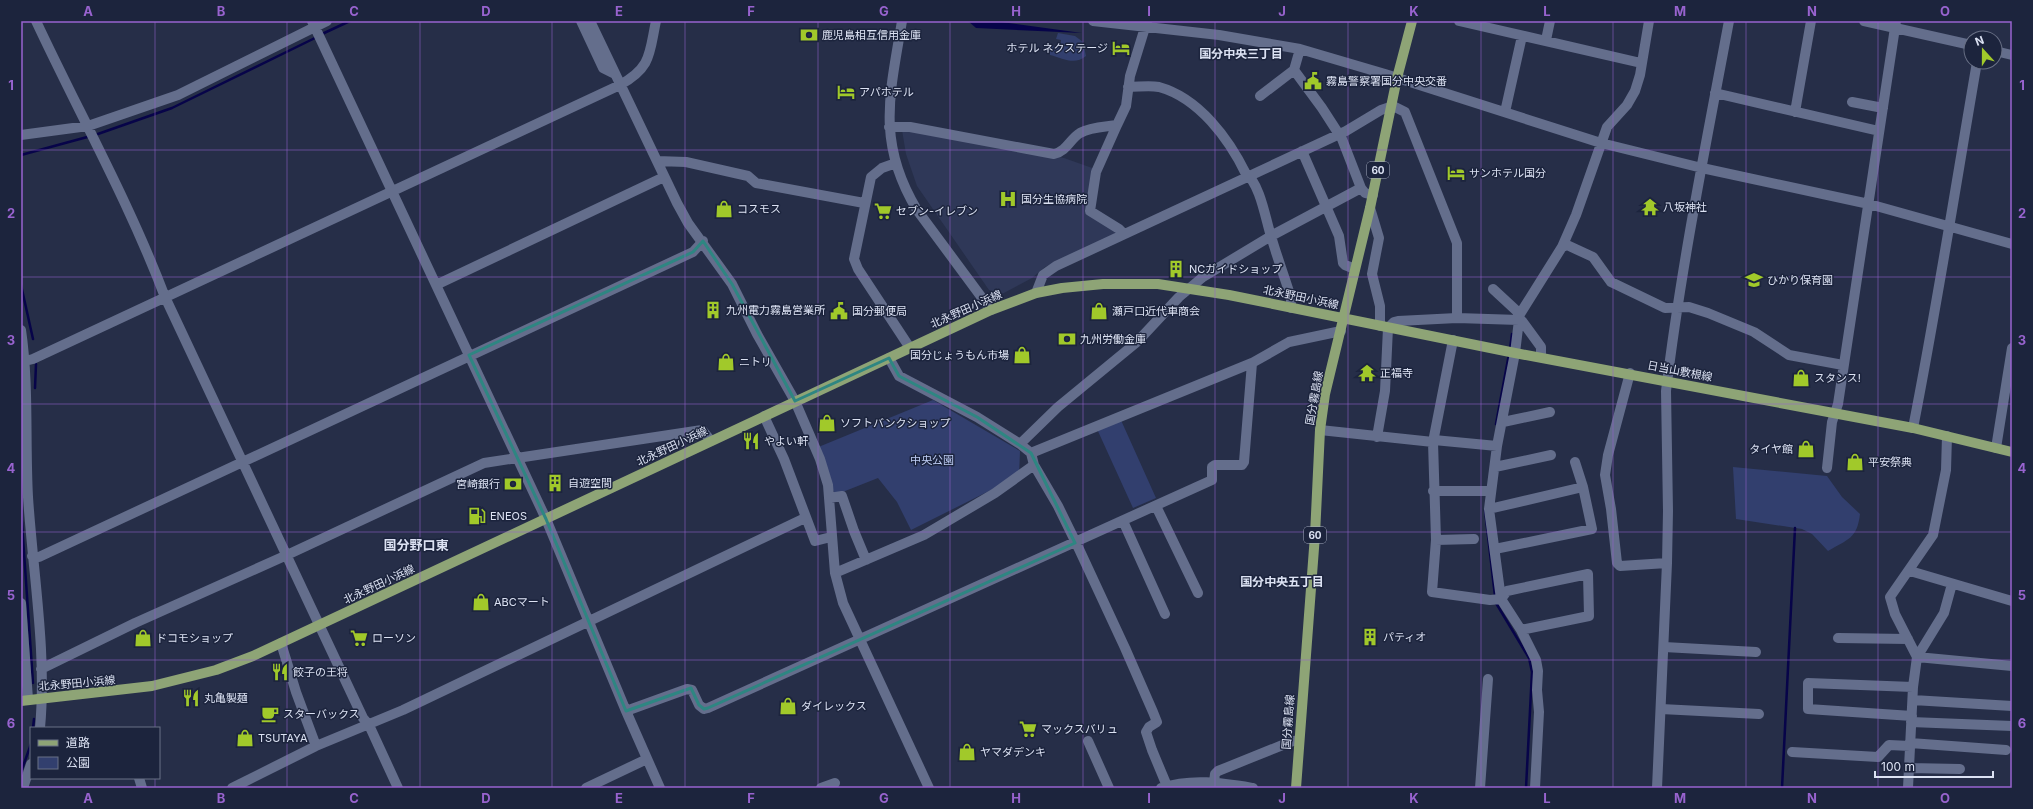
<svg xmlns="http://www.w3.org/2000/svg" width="2033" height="809" font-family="Inter,'Noto Sans JP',sans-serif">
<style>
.built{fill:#2f3858}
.green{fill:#323f6e}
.water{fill:#070449}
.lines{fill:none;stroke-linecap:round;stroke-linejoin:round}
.stream{stroke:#070449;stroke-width:2.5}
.minor{stroke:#646e8c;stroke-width:10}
.major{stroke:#8ea476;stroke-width:10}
.marked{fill:none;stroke:#2e8682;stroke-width:3;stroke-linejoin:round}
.grid{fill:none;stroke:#9863cf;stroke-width:1;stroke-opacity:0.55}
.labels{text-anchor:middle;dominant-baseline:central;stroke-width:3;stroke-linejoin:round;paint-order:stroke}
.shield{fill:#1c243d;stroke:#a2a9bc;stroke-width:1}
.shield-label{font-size:10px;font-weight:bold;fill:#dce2f3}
.poi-label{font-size:11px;fill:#dce2f3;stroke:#1c243d;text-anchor:start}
.street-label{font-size:11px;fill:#dce2f3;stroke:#1c243d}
.park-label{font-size:11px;fill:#bdccf4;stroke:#1c243d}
.neighbourhood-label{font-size:12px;font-weight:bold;fill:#dce2f3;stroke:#1c243d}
.quarter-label{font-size:13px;font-weight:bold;fill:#dce2f3;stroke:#1c243d}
.neatline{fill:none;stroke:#9863cf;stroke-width:1.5}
.grid-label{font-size:13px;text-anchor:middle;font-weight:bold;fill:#9863cf}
</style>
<rect width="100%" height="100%" fill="#262e48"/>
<!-- built -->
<path class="built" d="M902,130L1064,158L1095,169L1089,212L1121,232L1045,267L1032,278L1002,294L989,290L917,186L906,154Z"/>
<!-- green -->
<path class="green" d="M1058,33L1075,36L1083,42L1086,56C1074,66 1063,58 1050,55V46L1060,47L1061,40L1056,39Z
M933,400L1020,451L1019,476L911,530L897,502L878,478L835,495L816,448Z
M1120,418L1156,498L1133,508L1097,429Z
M1733,467L1827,476L1842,497L1860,514C1857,539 1848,539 1828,551L1812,534L1802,529L1736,519Z"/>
<!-- water -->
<path class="water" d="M968,21H994L1082,33L976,28Z"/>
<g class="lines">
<!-- stream -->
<path class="stream" d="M322,34L350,21
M95,135L172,108L317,37
M21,155L91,136
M21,285L33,339
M1510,349L1512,334
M35,388L36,364
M1496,424L1509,354
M21,509L33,683
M1485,510L1495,596
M1496,603L1529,658L1532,672L1526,788
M33,728L34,719
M21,772L31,744
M1782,788L1795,528"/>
<!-- minor -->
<path class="minor" d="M36,21C79,113 129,202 165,297L363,718L369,725L398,788
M312,21L546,519L626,711L660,788
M581,21L603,68L615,74
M590,21L677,203L688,223L732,284L757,334L795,401L820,459L828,485L835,573L843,603L929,788
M902,21C890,94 876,142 917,210L991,310
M1093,21L1219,35L1300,49L1385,74L1601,143L1702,168L1869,204L2012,244
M1459,21L1641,63
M1864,21L1971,45
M1546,40L1550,21
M1300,49L1294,70L1322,108L1342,139L1361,188L1365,193L1373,195
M1995,51L2012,55
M1128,87C1139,87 1149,85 1159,87C1199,98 1229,139 1246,174C1260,183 1266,221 1271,236C1277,257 1285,278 1291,298V308
M1715,93L1879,131
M1260,96L1294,70
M1852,102L1883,108
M1505,112L1522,36
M1795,112L1811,21
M1117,125L1096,172L1090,211L1119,229L1124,234
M889,127H910L1054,154C1067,151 1070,139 1080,133C1091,127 1105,127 1117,125L1126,106L1130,76L1147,21
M21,135L88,126L178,95L327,21
M1302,151L1339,236L1343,263L1345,265L1355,269
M657,161L686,162L748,176L756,183L864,203
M896,163L882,168L871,177L854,259L858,269L910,348
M1370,208L1379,238L1372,274L1380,306V326
M1562,247L1567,245L1593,257L1611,282L1665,308L1689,307L1708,313L1754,332L1789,355L1843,365
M436,285L664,177
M1493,289L1520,314
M1036,293L1043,275L1056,266L1346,131L1381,110L1393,106L1405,112L1457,243V318
M21,330C29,385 25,441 28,497C33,574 47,652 40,728
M1453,340L1433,442L1436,540L1432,592L1490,600L1501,599L1507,591L1588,574L1589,616L1521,630
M889,358L899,376L977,417L1020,444L1031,453L1034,465L1058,506L1079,549L1125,648L1153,712L1157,722L1149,727L1146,732L1152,750L1167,786
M25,361L33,359L620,85C652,67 649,54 656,21
M1630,373L1608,455L1605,475L1611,509L1617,563L1620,566L1667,563
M764,416L784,459L815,541L831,537
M1503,422L1550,412
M1913,428C1937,306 1956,184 1977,62
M1320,430L1433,442
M1377,437L1385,391L1388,328L1394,322L1398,321L1457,318L1519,320L1520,314L1562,247L1576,215L1607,127L1627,105L1635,91L1640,75L1649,21
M1434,440L1497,446
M1020,444L1058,407L1137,342L1179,297L1203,277L1271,236L1361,188
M1996,448L2012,348
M1031,453L1252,363L1289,342L1341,331
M1575,462L1583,487
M1495,467L1551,455
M1827,468L1832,422L1838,404L1896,21
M1433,491H1491
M829,498L842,496L854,531L866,560
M1156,506L1198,593
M1489,509L1583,487L1592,529L1495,549
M1123,521L1165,614
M1436,540L1474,539
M32,556L39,557L693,252L703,241
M1910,571L2012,601
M835,573L924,535L995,493L1034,465
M21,603L28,699
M1838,638L1908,639
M281,643L296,692L316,746
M1664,647L1756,652
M1917,657L1895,614L1890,597L1933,535L1946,470L1947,436
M1917,657L2012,666
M41,669L135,623L287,555L484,463L702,430L711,441
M1913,700L2012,706
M1661,709L1759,714
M626,711L687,689L692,690L699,705L704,709L708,708L1212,480V467L1215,465H1242L1244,462L1252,363
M1912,716L1808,709V683L1913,687
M1911,722L2012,726
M1088,741L1109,788
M1910,743L2006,750
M1792,752L1878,757L1889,745L1910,746
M1909,768L1960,769
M139,778L142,788
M1214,782L1215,774L1218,771L1290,742L1298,740
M23,788L31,764
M232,788L316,746L403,710L805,518
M586,788L647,759
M821,788L835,783
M1161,788C1192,778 1222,783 1253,788
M1480,788L1488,679
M1535,788L1539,712L1537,690L1538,671L1536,660L1521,630L1501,599L1489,509L1497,446L1515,353L1519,320L1522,321L1541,347V357
M1657,788L1667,563L1668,511L1666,391C1681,267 1706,144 1729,21
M1908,788L1913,687L1917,657L1944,613L1952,584"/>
<!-- major -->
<path class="major" d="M21,701L152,686L216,670L253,656L991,310L1036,293L1062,288L1103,284H1158L1229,295L1515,353L1913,428L2012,452
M1296,788L1315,535L1320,430L1325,394L1370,208L1397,78L1412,21"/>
</g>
<!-- marked area -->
<path class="marked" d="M703,241L732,284L795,401L889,358L899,376L977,417L1031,453L1075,543L708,708L704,709L699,705L691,688L626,711L546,519L469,355L693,252Z"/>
<!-- grid -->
<path class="grid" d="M155,21V728M287,21V788M420,21V788M552,21V788M685,21V788M818,21V788M950,21V788M1083,21V788M1215,21V788M1348,21V788M1481,21V788M1613,21V788M1746,21V788M1878,21V788M21,150H2012M21,277H2012M21,404H2012M21,532H2012M21,660H2012M155,778V788"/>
<!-- icons -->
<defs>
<g id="bank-bare" transform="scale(1.38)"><path d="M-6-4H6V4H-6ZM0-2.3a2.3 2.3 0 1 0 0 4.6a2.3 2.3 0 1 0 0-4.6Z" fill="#a1c92a" stroke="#1c243d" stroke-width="2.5" paint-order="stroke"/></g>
<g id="hotel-bare" transform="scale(1.38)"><path d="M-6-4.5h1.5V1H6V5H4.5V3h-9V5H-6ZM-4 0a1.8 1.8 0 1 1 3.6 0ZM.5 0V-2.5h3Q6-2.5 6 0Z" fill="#a1c92a" stroke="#1c243d" stroke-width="2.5" paint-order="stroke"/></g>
<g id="civic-bare" transform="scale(1.38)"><path d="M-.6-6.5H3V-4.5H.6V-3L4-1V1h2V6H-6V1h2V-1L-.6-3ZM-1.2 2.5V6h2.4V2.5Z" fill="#a1c92a" stroke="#1c243d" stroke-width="2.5" paint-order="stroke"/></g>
<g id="hospital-bare" transform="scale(1.38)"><path d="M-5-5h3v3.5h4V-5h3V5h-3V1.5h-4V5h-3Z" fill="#a1c92a" stroke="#1c243d" stroke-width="2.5" paint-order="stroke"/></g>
<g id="temple-bare" transform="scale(1.38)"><path d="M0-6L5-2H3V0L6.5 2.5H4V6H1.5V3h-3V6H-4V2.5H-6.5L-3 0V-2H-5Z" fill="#a1c92a" stroke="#1c243d" stroke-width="2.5" paint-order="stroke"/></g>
<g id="shop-bare" transform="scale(1.38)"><path d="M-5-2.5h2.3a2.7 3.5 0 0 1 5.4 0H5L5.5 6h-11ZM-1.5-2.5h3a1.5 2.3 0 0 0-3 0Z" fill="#a1c92a" stroke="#1c243d" stroke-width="2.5" paint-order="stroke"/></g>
<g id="supermarket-bare" transform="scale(1.38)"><path d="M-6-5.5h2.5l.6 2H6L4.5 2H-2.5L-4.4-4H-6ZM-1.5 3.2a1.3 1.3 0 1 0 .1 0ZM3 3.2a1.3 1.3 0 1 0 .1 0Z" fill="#a1c92a" stroke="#1c243d" stroke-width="2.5" paint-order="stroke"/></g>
<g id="building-bare" transform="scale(1.38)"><path d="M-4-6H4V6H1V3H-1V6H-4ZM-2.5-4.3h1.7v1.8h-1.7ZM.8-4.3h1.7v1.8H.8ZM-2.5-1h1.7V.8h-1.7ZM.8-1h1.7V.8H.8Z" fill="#a1c92a" stroke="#1c243d" stroke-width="2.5" paint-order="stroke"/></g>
<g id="school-bare" transform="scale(1.38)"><path d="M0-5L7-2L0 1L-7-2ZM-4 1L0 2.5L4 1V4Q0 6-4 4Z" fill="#a1c92a" stroke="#1c243d" stroke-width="2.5" paint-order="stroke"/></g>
<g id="restaurant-bare" transform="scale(1.38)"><path d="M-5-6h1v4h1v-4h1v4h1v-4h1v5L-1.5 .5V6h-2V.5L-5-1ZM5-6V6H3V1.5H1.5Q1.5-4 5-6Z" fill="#a1c92a" stroke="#1c243d" stroke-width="2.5" paint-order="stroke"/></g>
<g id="fuel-bare" transform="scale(1.38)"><path d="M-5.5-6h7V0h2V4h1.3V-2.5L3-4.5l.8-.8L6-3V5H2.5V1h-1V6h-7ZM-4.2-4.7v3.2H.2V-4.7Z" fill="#a1c92a" stroke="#1c243d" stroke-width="2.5" paint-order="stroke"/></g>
<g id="cafe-bare" transform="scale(1.38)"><path d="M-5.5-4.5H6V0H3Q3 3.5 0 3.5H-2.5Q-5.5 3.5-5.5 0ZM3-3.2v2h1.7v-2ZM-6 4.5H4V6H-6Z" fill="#a1c92a" stroke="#1c243d" stroke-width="2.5" paint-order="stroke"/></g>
</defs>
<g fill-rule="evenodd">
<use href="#bank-bare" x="809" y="35"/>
<use href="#hotel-bare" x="1121" y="48"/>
<use href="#civic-bare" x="1313" y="81"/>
<use href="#hotel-bare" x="846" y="92"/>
<use href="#hotel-bare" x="1456" y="173"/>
<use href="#hospital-bare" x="1008" y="199"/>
<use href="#temple-bare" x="1650" y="207"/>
<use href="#shop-bare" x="724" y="209"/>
<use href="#supermarket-bare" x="883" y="211"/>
<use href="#building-bare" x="1176" y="269"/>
<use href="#school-bare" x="1754" y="280"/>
<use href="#building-bare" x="713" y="310"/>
<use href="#civic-bare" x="839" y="311"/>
<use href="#shop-bare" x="1099" y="311"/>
<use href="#bank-bare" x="1067" y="339"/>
<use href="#shop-bare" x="1022" y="355"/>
<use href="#shop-bare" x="726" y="362"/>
<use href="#temple-bare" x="1367" y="373"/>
<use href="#shop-bare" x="1801" y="378"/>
<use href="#shop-bare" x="827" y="423"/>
<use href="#restaurant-bare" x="751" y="441"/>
<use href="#shop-bare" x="1806" y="449"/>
<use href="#shop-bare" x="1855" y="462"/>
<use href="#building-bare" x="555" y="483"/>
<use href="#bank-bare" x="513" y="484"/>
<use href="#fuel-bare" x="477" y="516"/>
<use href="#shop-bare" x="481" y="602"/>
<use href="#building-bare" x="1370" y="637"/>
<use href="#shop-bare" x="143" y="638"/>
<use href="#supermarket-bare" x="359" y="638"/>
<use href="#restaurant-bare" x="280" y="672"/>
<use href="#restaurant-bare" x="191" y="698"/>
<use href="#shop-bare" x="788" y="706"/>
<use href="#cafe-bare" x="270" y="714"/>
<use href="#supermarket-bare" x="1028" y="729"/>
<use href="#shop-bare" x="245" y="738"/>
<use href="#shop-bare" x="967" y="752"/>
</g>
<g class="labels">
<!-- shield labels -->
<g class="shield">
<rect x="1367" y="162" width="22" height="16" rx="3"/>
<rect x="1304" y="527" width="22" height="16" rx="3"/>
</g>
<g class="shield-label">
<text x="1378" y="170">60</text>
<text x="1315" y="535">60</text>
</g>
<!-- poi labels -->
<g class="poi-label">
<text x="822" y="35">鹿児島相互信用金庫</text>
<text x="1108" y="48" text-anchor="end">ホテル ネクステージ</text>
<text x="1326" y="81">霧島警察署国分中央交番</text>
<text x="859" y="92">アパホテル</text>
<text x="1469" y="173">サンホテル国分</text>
<text x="1021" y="199">国分生協病院</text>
<text x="1663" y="207">八坂神社</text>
<text x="737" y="209">コスモス</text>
<text x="896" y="211">セブン-イレブン</text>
<text x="1189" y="269">NCガイドショップ</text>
<text x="1767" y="280">ひかり保育園</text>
<text x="726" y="310">九州電力霧島営業所</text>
<text x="852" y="311">国分郵便局</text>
<text x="1112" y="311">瀬戸口近代車商会</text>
<text x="1080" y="339">九州労働金庫</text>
<text x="1009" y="355" text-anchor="end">国分じょうもん市場</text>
<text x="739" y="362">ニトリ</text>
<text x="1380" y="373">正福寺</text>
<text x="1814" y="378">スタンス!</text>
<text x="840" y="423">ソフトバンクショップ</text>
<text x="764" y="441">やよい軒</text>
<text x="1793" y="449" text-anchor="end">タイヤ館</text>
<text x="1868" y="462">平安祭典</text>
<text x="568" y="483">自遊空間</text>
<text x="500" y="484" text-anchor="end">宮崎銀行</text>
<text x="490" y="516">ENEOS</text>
<text x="494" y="602">ABCマート</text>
<text x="1383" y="637">パティオ</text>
<text x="156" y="638">ドコモショップ</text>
<text x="372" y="638">ローソン</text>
<text x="293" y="672">餃子の王将</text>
<text x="204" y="698">丸亀製麺</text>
<text x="801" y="706">ダイレックス</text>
<text x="283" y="714">スターバックス</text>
<text x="1041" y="729">マックスバリュ</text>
<text x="258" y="738">TSUTAYA</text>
<text x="980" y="752">ヤマダデンキ</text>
</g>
<!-- street labels -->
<g class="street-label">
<text transform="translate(1301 297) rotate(12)">北永野田小浜線</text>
<text transform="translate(966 309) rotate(-24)">北永野田小浜線</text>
<text transform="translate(1680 371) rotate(11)">日当山敷根線</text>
<text transform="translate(1314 398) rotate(-80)">国分霧島線</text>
<text transform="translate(672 446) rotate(-25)">北永野田小浜線</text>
<text transform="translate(379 584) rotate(-25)">北永野田小浜線</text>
<text transform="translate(77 683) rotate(-5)">北永野田小浜線</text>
<text transform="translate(1288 722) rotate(-86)">国分霧島線</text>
</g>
<!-- park labels -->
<g class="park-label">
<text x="932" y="460">中央公園</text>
</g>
<!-- neighbourhood labels -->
<g class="neighbourhood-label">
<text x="1241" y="53">国分中央三丁目</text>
<text x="1282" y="581">国分中央五丁目</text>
</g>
<!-- quarter labels -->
<g class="quarter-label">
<text x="416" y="545">国分野口東</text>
</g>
</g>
<!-- border -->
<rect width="2033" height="809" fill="none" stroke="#1c243d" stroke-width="44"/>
<!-- legend -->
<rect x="30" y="727" width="130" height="52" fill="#1c243d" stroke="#697086"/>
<rect x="38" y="740" width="20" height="6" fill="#8ea476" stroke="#697086"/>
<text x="66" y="747" font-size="12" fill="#dce2f3">道路</text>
<rect x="38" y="757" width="20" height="12" fill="#323f6e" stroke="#697086"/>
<text x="66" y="767" font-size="12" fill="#dce2f3">公園</text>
<!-- north arrow -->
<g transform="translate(1983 50) rotate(339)"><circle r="19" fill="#1c243d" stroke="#697086"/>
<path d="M0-3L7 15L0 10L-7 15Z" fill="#a1c92a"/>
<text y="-6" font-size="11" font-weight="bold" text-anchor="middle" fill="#dce2f3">N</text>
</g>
<!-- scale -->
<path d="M1875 771v6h118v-6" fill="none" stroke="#dce2f3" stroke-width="2"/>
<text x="1881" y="771" font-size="12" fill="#dce2f3" stroke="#1c243d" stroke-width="3" paint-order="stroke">100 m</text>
<rect x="22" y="22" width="1989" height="765" class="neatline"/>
<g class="grid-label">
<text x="88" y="16">A</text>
<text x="221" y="16">B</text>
<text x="354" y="16">C</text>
<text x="486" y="16">D</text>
<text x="619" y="16">E</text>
<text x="751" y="16">F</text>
<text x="884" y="16">G</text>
<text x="1016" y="16">H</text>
<text x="1149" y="16">I</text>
<text x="1282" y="16">J</text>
<text x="1414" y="16">K</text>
<text x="1547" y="16">L</text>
<text x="1680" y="16">M</text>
<text x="1812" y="16">N</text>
<text x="1945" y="16">O</text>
<text x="11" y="90">1</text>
<text x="2022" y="90">1</text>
<text x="11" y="218">2</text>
<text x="2022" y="218">2</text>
<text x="11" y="345">3</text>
<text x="2022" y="345">3</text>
<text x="11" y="473">4</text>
<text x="2022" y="473">4</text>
<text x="11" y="600">5</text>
<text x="2022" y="600">5</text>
<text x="11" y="728">6</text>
<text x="2022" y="728">6</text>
<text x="88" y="803">A</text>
<text x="221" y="803">B</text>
<text x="354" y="803">C</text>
<text x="486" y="803">D</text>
<text x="619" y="803">E</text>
<text x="751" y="803">F</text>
<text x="884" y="803">G</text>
<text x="1016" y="803">H</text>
<text x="1149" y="803">I</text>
<text x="1282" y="803">J</text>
<text x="1414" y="803">K</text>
<text x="1547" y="803">L</text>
<text x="1680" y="803">M</text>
<text x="1812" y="803">N</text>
<text x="1945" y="803">O</text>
</g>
</svg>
